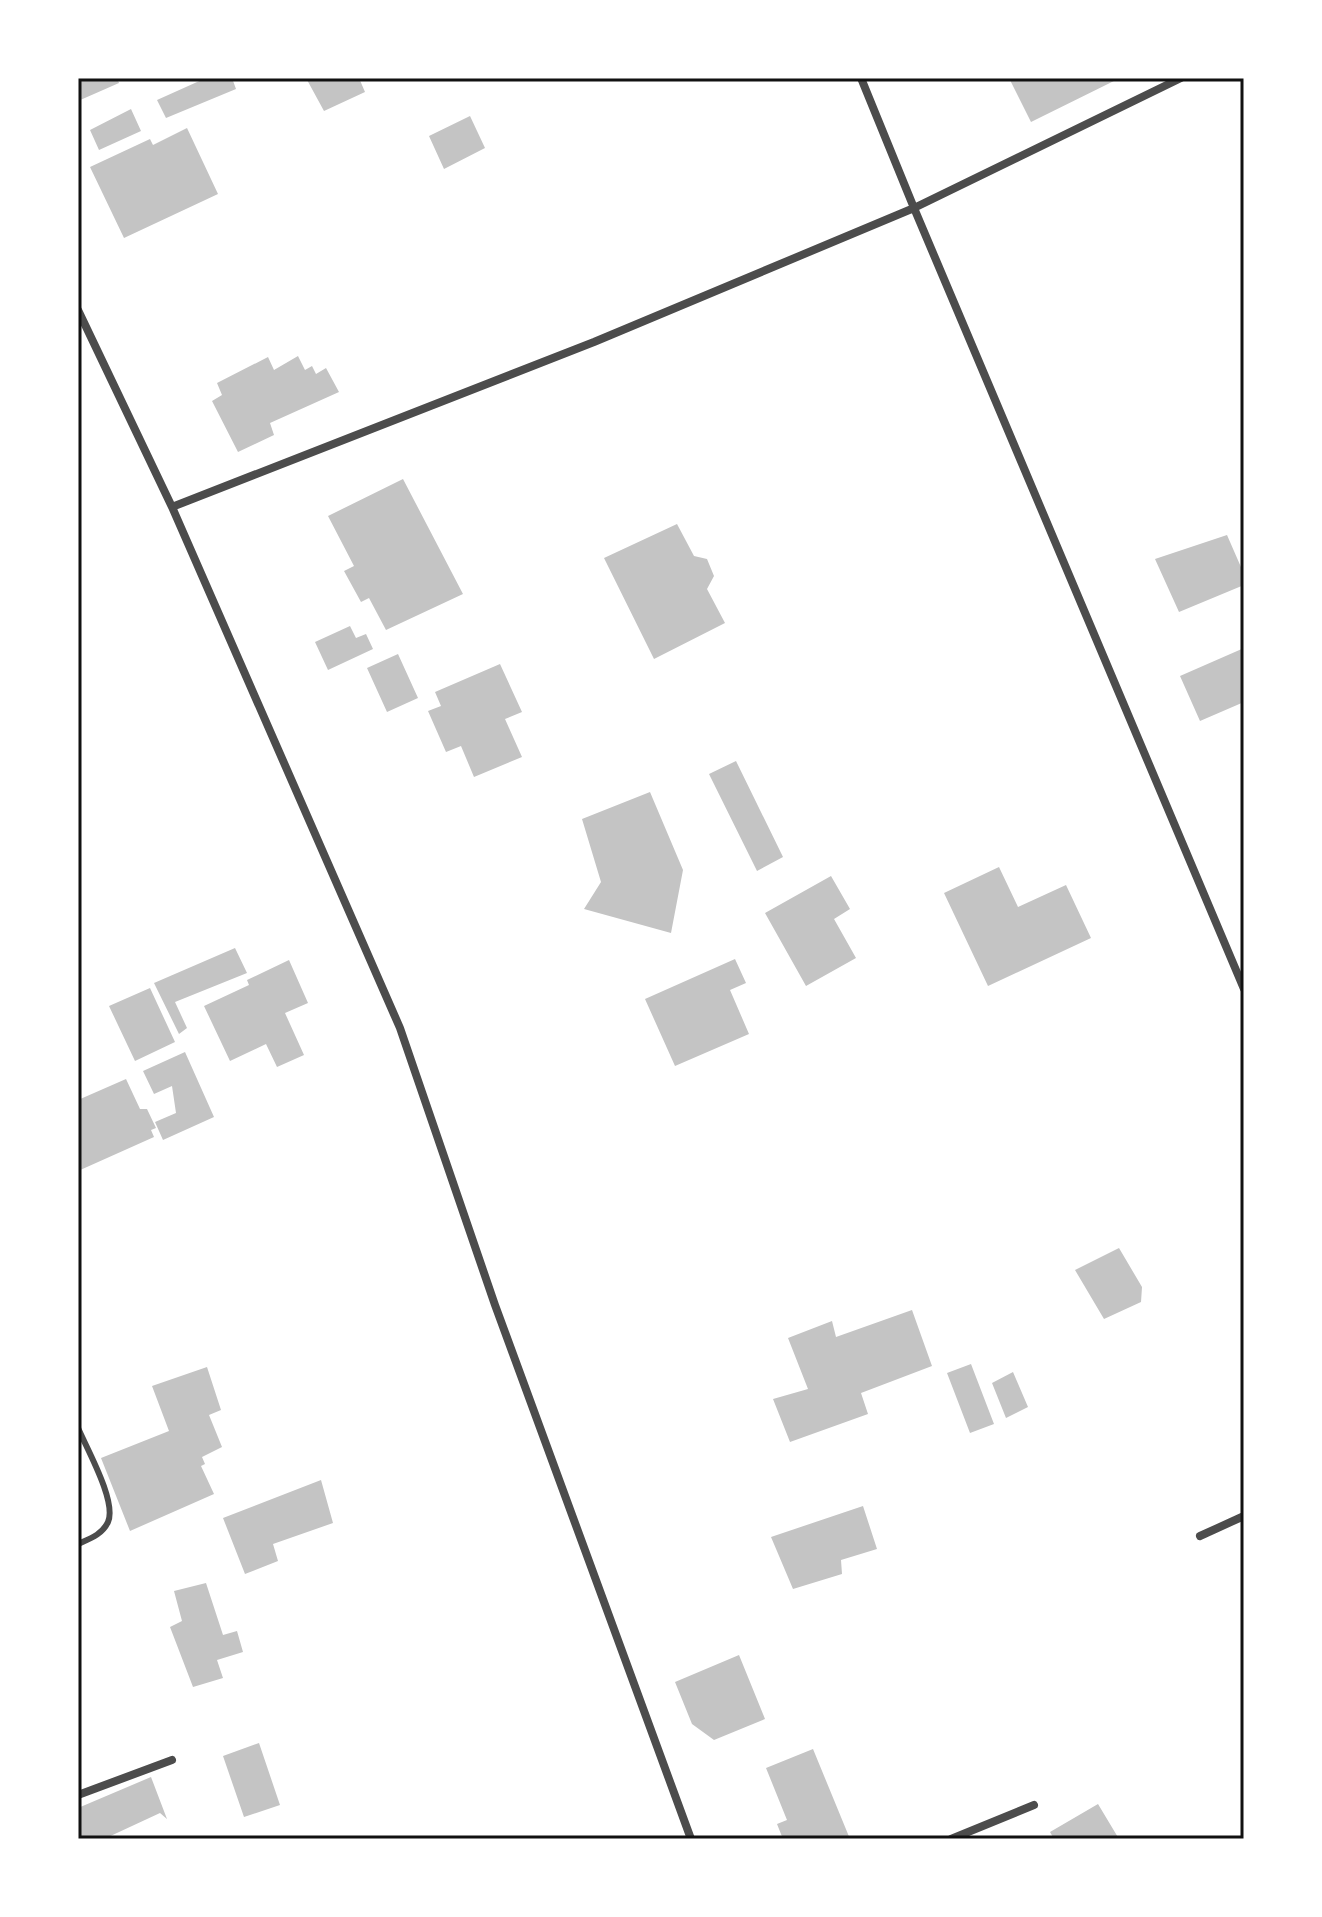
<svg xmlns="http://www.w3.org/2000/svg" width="1322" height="1917" font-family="'DM Sans',sans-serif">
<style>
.building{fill:#c4c4c4}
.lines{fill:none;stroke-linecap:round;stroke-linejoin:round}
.service{stroke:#4c4c4c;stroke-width:6}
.minor{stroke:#4c4c4c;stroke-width:8}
.neatline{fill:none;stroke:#111;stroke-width:3}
</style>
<rect width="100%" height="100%" fill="#fff"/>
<!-- building -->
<path class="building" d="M78,78H117L119,83L78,101Z
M206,78H232L236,89L166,118L157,100Z
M306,78H359L365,92L324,111Z
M1009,78H1120L1031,122Z
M131,109L141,131L99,150L90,130Z
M470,116L485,148L444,169L429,136Z
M187,128L218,194L124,238L90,167L150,139L153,145Z
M298,356L305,370L312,366L316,374L326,368L339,392L270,423L274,435L238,452L212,401L222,395L217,383L268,357L274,370Z
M403,479L463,594L386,630L369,598L361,602L344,571L354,566L328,516Z
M677,524L694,556L707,559L714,576L707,589L725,623L654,659L604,558Z
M1227,535L1244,574V585L1179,612L1155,559Z
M350,626L356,638L366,634L373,649L328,670L315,642Z
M1244,648V702L1200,721L1180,676Z
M398,654L418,698L387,712L367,668Z
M500,664L522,712L505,719L522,757L474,777L461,746L446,752L428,711L441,706L435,692Z
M736,761L783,857L757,871L709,774Z
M650,792L683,870L671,933L584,909L601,882L582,819Z
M999,867L1018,907L1066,885L1091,938L988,986L944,893Z
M831,876L850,909L834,919L856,958L806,986L765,913Z
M235,948L247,973L175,1002L187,1028L179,1034L154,983Z
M735,959L746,983L730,990L749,1034L675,1066L645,999Z
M289,960L308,1003L285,1013L304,1055L277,1067L266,1044L230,1061L204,1006L249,985L247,980Z
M150,988L175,1042L135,1061L109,1006Z
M185,1052L214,1117L163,1140L155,1122L176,1113L172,1086L154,1094L143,1071Z
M126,1079L140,1109H147L156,1128L151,1130L154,1137L78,1171V1100Z
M1119,1248L1142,1287L1141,1302L1104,1319L1075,1270Z
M912,1310L932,1366L861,1393L868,1414L790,1442L773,1399L808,1389L788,1338L832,1321L836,1337Z
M971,1364L994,1424L970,1433L947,1373Z
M207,1367L221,1410L209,1415L222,1447L202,1457L205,1464L201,1466L214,1494L130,1531L101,1458L169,1431L152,1386Z
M1013,1372L1028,1407L1006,1418L992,1383Z
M321,1480L333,1523L273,1544L278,1561L245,1574L223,1518Z
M863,1506L877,1549L841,1560L842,1574L793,1589L771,1537Z
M206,1583L223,1635L237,1631L243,1652L217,1660L223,1678L193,1687L170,1627L182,1621L174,1591Z
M739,1655L765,1719L714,1740L692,1724L675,1682Z
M259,1743L280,1805L244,1817L223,1756Z
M813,1749L850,1839H783L777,1824L787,1820L766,1768Z
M151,1777L167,1819L160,1813L104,1839H78V1808Z
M1098,1804L1119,1839H1054L1050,1832Z"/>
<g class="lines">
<!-- service -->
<path class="service" d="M78,1428C87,1449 117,1502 108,1522C102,1535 89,1539 78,1544"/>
<!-- minor -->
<path class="minor" d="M861,78L914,208L1244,989
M78,310L172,507L400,1028L495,1305L691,1839
M172,507L594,342L914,208L1181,78
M1200,1536L1244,1516
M78,1795L172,1760
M951,1839L1034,1805"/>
</g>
<!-- border -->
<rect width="1322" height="1917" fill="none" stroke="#ffffff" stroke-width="160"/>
<rect x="80" y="80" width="1162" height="1757" class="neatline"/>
</svg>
